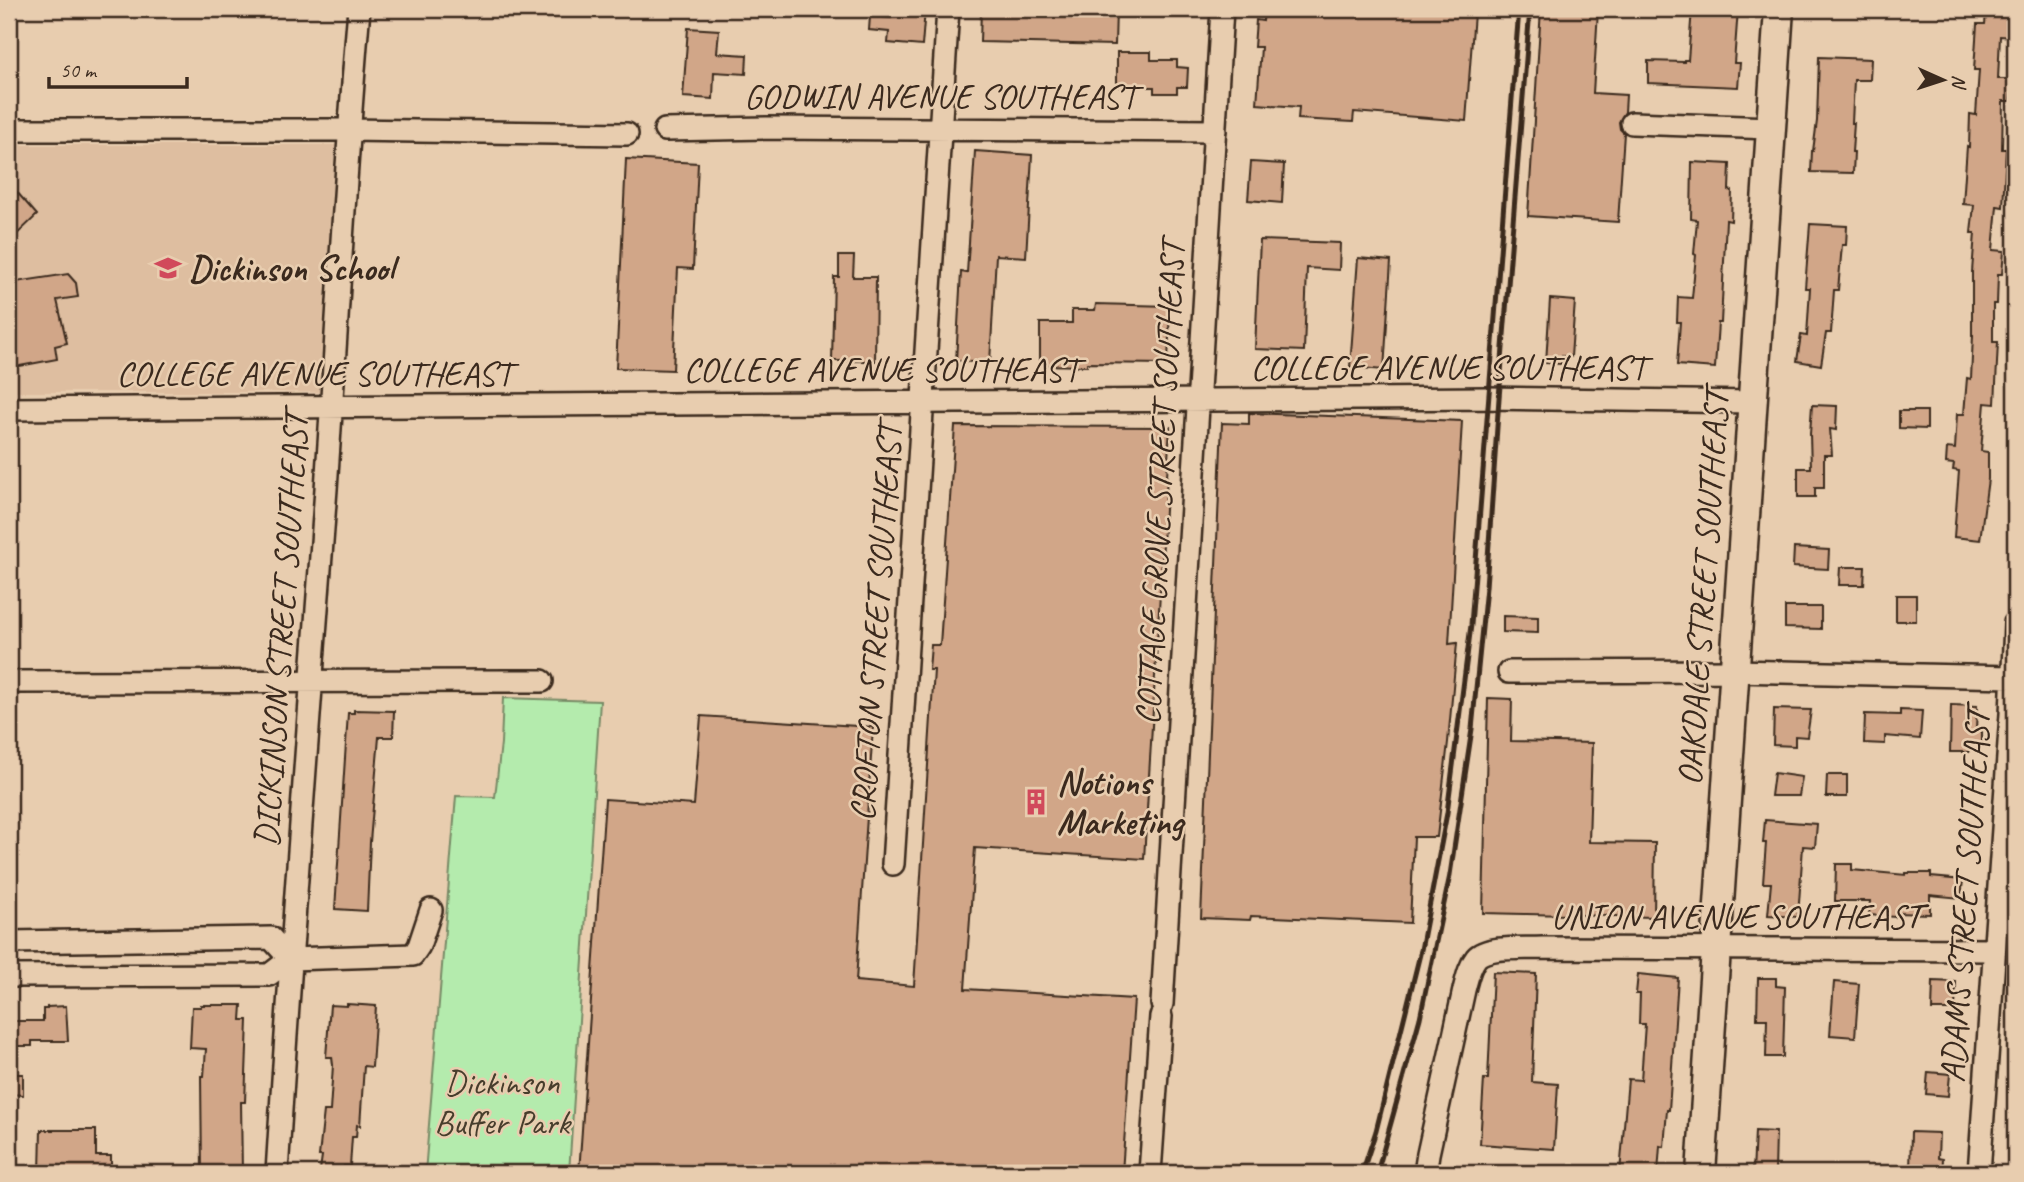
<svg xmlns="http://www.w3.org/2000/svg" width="2024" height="1182" font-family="Caveat,sans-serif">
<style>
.built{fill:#debea0}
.green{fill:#b4ebad;stroke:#788a66;stroke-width:2}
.building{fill:#d1a688;stroke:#3b2a1e;stroke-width:2}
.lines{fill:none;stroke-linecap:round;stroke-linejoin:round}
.minor-casing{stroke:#3b2a1e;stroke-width:26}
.tertiary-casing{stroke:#3b2a1e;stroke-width:33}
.minor{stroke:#e8cdaf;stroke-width:21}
.tertiary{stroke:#e8cdaf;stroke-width:28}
.rail{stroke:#3b2a1e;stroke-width:5}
.labels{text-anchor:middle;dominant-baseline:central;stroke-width:5;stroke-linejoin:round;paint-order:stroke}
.street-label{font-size:35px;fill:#3b2a1e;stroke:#e8cdaf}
.poi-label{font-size:35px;font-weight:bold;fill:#3b2a1e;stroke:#e8cdaf;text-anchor:start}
.park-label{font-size:35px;fill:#473d2c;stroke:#e8cdaf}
</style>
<rect width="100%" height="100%" fill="#e8cdaf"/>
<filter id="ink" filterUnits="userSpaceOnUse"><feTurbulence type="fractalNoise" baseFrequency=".0143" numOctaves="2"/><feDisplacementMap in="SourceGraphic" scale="14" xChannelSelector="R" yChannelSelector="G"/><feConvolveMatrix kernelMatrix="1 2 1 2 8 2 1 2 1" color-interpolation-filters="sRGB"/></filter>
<g filter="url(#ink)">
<!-- built -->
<path class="built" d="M9,145H335L319,392H9Z"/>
<!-- green -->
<path class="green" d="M503,698L600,701L569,1173H425L456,796L495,797L501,743Z
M2015,1070V1173H2009Z"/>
<!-- building -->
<path class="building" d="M891,9H925L922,46L888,43L889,32L869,30L870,16L891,18Z
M981,9H1116L1115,45L980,42Z
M1264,9H1412L1474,13L1466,121L1354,112L1353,122L1298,119L1299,107L1257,104L1261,47H1254L1256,20L1263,21Z
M1541,9L1598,10L1593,93L1626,95L1625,112L1619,122L1620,129L1624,133L1618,222L1528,216Z
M1692,9H1738L1734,63H1740L1738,87L1648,83V61L1684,62V60H1688Z
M1986,14L2015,16V22L2014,37L2000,36L1998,79H2012L2010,101H2003L2002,149H2006L2003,207L1997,206L1993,250L2004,251L2002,274H1998L1997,304H1993V342H1998L1995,404L1985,403L1981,451L1988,452V479L1980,540L1954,537L1959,471L1953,470L1954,464L1946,463L1947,448L1955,449L1957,414H1964L1967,378L1971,379L1973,335H1972V272L1975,233H1971L1974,205L1963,204L1967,146L1969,147L1970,114L1976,115L1979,70H1974L1977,24H1985Z
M688,28L719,30L717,53L747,55L746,74L714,72L713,99L683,97Z
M1117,52H1151V60H1177V67L1188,68L1187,87H1177V93H1154V87H1117Z
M1819,57L1871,59L1870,80H1854L1852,123H1854L1852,152H1854L1853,173L1811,172L1812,151H1813L1817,121Z
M975,151L1032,155L1026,257L996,255L990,363L956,361L961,272L967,273Z
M626,159L698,163L693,269L678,268L673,370L616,368Z
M1251,162L1284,164L1282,203L1248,200Z
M1692,162L1730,164L1729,190L1732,191L1731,221L1726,220L1721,323H1718L1715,368L1677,365L1680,322H1677L1678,297L1692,298L1696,255L1694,254L1697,220L1691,219Z
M9,183L37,215L9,242Z
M1810,224L1847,226L1846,245H1842L1838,290H1834L1831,333H1826L1821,365L1797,361L1801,335L1807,336L1810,288H1805Z
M1260,240L1340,243L1339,270L1307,268L1304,351L1255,349Z
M839,256H854L853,277H876L875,361H832L834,277H839Z
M1358,258L1391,261L1384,370L1350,367Z
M68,274L76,283L78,297L57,300L67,343L55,346L57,359L9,368V283Z
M1550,299L1575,301L1571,357L1562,356L1561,364L1546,363Z
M1096,304L1170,306L1168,364L1087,363V366L1040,365V323H1072V310H1095Z
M1812,405L1837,406L1836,430L1830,429L1832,455H1824V488H1815V497H1798V468H1811L1810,434Z
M1899,411H1927V429L1899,428Z
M1249,413L1462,421L1449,644L1457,643L1448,742L1437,837H1414L1410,923L1251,916L1250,920L1201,918L1222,423L1249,424Z
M955,426L1170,427L1144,859L975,848L965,989L1134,999L1122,1173H579L605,799L694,805L701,716L873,727L856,981L914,986L934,670H929L931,645H940Z
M1794,548L1829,550L1828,569L1793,567Z
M1840,567H1865L1864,585H1839Z
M1896,595H1916V621H1896Z
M1785,607H1821V629L1785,628Z
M1503,616L1538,617V633L1503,632Z
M1488,698L1512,699L1511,741L1592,743L1589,842L1655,843L1654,917L1483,913Z
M1951,705L1977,706L1976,731H1982V746H1969V752H1950Z
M1774,709L1811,710L1807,737L1795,736V746L1773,745Z
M354,710L394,711L393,737H379L370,842L367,911L335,909L348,713H354Z
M1900,710L1922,711L1920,739L1885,736V744L1864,743L1865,714L1900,715Z
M1774,773L1802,777L1799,796H1771Z
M1827,775H1847V797H1826Z
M1765,820L1817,824L1815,847L1803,846L1798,917L1768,915L1771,883H1763L1766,843H1763Z
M1836,864H1852V870L1906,875V873H1931V877L1963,880L1961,898L1930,895V914L1895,913V917L1869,915L1870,901H1835Z
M1493,972L1536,974L1532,1082L1558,1084L1554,1149L1480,1144L1484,1079H1488Z
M1638,974L1678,978L1669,1110H1667L1664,1147L1660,1146L1658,1173H1620L1628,1079L1641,1080L1645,1024H1639L1640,994H1636Z
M1758,978H1776V986L1785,987L1783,1057H1766L1767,1019H1757Z
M1933,981L1956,982L1955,1010H1932Z
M1834,982L1859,984L1855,1037L1830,1035Z
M347,1004L376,1006L372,1067L364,1066L360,1126L357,1125L356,1137H352L350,1166H344V1172L320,1170L322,1156H319L324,1111H330L333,1065L332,1057H326L330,1005L347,1006Z
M201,1005H242L241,1020H248L245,1102H241L242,1173H202L201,1076H204L206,1049L190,1048L192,1007H201Z
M66,1006L68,1041H32V1046H11V1021H43V1009H47V1007Z
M1928,1072L1950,1074L1948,1096L1926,1094Z
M9,1074H23V1095L9,1094Z
M41,1130H96V1156H111V1173H40Z
M1755,1131L1776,1132L1775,1173H1753Z
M1911,1132L1939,1133L1938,1158L1943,1159L1942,1173H1910Z"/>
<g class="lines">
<!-- minor casing -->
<g class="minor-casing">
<path id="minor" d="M1632,123L1771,128
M9,130H348L627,134
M665,130L766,128L1215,131
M9,409L1488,398L1753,402
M1509,672L1734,671L2012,677
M9,682L542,681
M893,864L948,9
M9,942L271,938L290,959
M9,976L269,975L290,959L413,955L419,946L431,910
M1162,1004L1222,9
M277,1173C291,945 309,717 326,489C337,329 345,169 359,9
M1150,1173L1161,1016
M1425,1173L1428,1154L1464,990C1467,979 1469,967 1476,958C1487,945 1526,949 1543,948L1994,950
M1979,1173L2011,714L2015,623"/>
</g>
<!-- tertiary casing -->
<g class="tertiary-casing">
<path id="tertiary" d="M1701,1173L1779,9"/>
</g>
<!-- minor -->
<use href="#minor" class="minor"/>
<!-- tertiary -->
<use href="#tertiary" class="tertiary"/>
<!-- rail -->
<path class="rail" d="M1362,1173L1376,1131L1421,950L1447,813L1471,625L1519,9
M1377,1173L1420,1018L1450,875L1472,729L1486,587L1499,398L1530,9"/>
</g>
</g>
<!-- icons -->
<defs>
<g id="school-bare" transform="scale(2.1)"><path d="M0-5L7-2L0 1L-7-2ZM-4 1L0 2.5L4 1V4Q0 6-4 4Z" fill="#d1495b" stroke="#e8cdaf" stroke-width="2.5" paint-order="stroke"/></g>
<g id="building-bare" transform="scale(2.1)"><path d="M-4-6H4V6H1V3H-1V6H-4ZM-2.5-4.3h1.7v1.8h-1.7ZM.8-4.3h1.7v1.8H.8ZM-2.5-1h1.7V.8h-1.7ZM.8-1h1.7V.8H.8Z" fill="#d1495b" stroke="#e8cdaf" stroke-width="2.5" paint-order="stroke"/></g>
</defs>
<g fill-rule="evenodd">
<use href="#school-bare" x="168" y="268"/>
<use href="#building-bare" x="1036" y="802"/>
</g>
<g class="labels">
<!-- street labels -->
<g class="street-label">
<text x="940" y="96">GODWIN AVENUE SOUTHEAST</text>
<text x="1448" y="367">COLLEGE AVENUE SOUTHEAST</text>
<text x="881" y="369">COLLEGE AVENUE SOUTHEAST</text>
<text x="314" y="373">COLLEGE AVENUE SOUTHEAST</text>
<text transform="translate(1160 483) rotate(-87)">COTTAGE GROVE STREET SOUTHEAST</text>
<text transform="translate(1703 588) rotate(-86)">OAKDALE STREET SOUTHEAST</text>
<text transform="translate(876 623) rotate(-86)">CROFTON STREET SOUTHEAST</text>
<text transform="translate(281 630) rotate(-86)">DICKINSON STREET SOUTHEAST</text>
<text transform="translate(1965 896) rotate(-86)">ADAMS STREET SOUTHEAST</text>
<text x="1736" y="916">UNION AVENUE SOUTHEAST</text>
</g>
<!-- poi labels -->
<g class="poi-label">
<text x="189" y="268">Dickinson School</text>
<text x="1057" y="782">Notions<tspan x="1057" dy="40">Marketing</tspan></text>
</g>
<!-- park labels -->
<g class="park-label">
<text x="502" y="1082">Dickinson<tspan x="502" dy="40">Buffer Park</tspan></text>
</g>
</g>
<!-- margin -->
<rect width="2024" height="1182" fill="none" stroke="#e8cdaf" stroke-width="35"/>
<rect x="18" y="18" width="1989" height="1147" fill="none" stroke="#3b2a1e" stroke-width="2.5" filter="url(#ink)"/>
<!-- north arrow -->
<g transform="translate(1943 80) rotate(93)" stroke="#e8cdaf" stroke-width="5" paint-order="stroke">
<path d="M0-5L12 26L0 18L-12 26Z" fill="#3b2a1e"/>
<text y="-10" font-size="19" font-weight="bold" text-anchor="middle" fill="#3b2a1e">N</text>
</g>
<!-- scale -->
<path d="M49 77v10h138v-10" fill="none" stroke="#3b2a1e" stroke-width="3.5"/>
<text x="60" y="77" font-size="21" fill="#3b2a1e" stroke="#e8cdaf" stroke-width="5" paint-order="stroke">50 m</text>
</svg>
